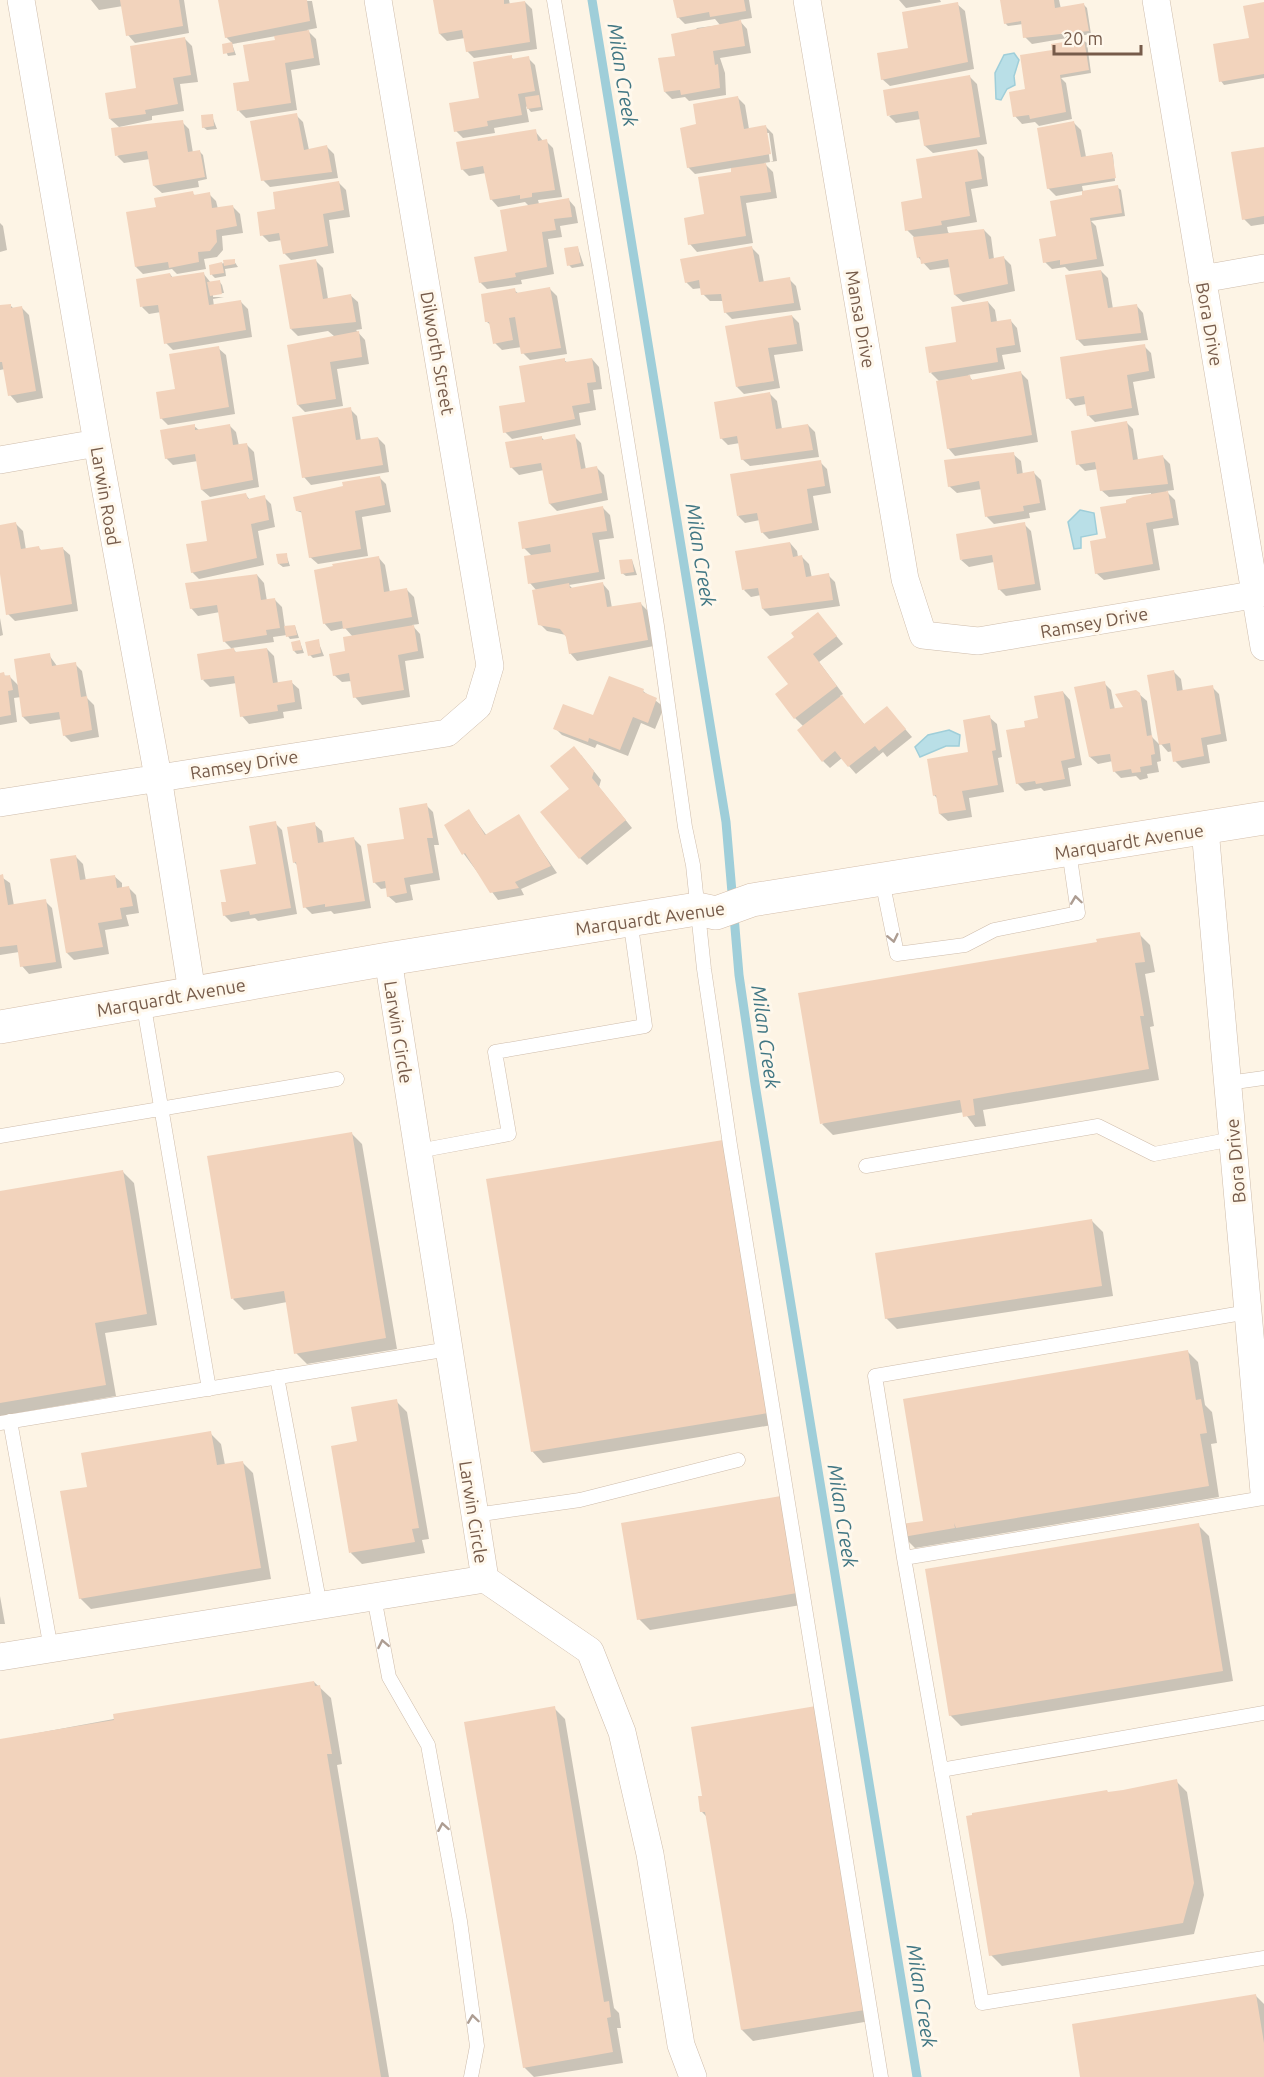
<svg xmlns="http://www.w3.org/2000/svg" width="1264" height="2077" font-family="Ubuntu,sans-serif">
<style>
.water{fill:#b9dfe7;stroke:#9fced9;stroke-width:1.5}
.shadow{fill:#0003;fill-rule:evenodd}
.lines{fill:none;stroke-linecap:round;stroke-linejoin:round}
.stream{stroke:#9fced9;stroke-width:9}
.building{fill:#f2d3bc}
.lane-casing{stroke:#cebcab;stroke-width:15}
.street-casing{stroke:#cebcab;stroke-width:28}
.secondary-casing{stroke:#d4beab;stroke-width:34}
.lane{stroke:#fff;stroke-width:14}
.street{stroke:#fff;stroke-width:27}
.secondary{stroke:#fff;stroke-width:33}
.oneway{stroke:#ad9d92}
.labels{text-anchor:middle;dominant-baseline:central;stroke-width:6;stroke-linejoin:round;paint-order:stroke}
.street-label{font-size:18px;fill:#765b4a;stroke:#fff8ec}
.water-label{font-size:20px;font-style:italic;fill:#407683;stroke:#fff8ec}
</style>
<rect width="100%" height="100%" fill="#fdf4e5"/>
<!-- water -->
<path class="water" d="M1014,53L1019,60L1014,76L1015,85L1007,89L1001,100L996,99L995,73L1004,55Z
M1080,510L1094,513L1097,534L1081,537V548L1074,549L1068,522Z
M949,730L960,735L959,746H946L920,757L915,747L928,735Z"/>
<!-- shadow -->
<path class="shadow" d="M91,0H184L189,33L135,43L128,35L123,6L99,10Z
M220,0L312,1L317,28L307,30L316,39L320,65L291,70L297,110L246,118L239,111L250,82L277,41L276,36L232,44L236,55L228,56L223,45L233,44L226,37Z
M435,0H509L510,5L525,2L532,9L537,49L474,58L467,51L465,38L447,41L440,34Z
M675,0H749L752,18L739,20L747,29L751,53L720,58L725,73L726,95L689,101L685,97L672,99L665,92L676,57L697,28L720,25L715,19L685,24L678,17Z
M899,0H940L941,2L906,8Z
M1001,0H1059L1061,9L1084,5L1087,8L1091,34L1032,44L1025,37L1023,24L1008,26L1005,23Z
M957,4L965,11L974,69L890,86L882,79Z
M1264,4V78L1224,85L1221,81L1250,39Z
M185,39L192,46L198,82L180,84L184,111L152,116V120L119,127L110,119Z
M1083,40L1087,43L1091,73L1061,78L1066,83L1072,119L1039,126L1035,122L1022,124L1015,116L1027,90L1054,51Z
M511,57L514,60L528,58L535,65L543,110L531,112L526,106L529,122L494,128L495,133L463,138L456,131Z
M970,77L977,84L987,144L933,153L925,146L921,119L896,123L889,116Z
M738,98L745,105L749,129L766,127L773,134L777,161L764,163L773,172L777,198L746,203L753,243L697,252L690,244L733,174L732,168L695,174L688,167L698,126ZM766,133H769L773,161L770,162Z
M296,115L303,122L309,150L327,147L334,154L338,178L270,187L263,180Z
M212,116L217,129L207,130L203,127Z
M182,122L189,129L193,153L200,152L203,155L207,179L198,181L199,187L162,193L154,186L150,159L124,163L117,156Z
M1074,123L1081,130L1086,157L1111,153L1113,155L1115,181L1082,186L1083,191L1056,196L1048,188Z
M535,131L543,141H546L553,148L562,197L538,200L539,204L568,199L575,207L578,223L560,226L562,237L548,239L554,274L521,280L522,284L487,289L480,282L509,252L529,206L525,202L498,207L491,199L486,173L469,176L462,169Z
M1264,148V224L1251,226L1244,219Z
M977,150L984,157L988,186L971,189L977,222L947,227L948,232L951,235L984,230L991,237L994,259L1004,258L1011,265L1015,291L963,302L955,295L951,267L930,270L918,257L914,237L907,230L924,199Z
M339,183L346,190L350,217L329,220L334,253L291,260L284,253L282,240L269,242L262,235L277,210Z
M1117,187L1121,190L1125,216L1091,221L1096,226L1104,266L1069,271L1065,267L1052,269L1045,262L1058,238Z
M192,193L196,196L209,194L216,201L218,209L232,206L240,214L243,233L222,236L223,250L217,257L204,259L206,269L177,274L172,269L143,274L136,267L158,208Z
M0,223L3,226L7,250L0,252Z
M578,248L584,266L572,268L569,265Z
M752,248L759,255L764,283L789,279L796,286L801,310L732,319L725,312L723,301H710L703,294L702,288L693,289L686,282Z
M315,260L323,268L328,299L350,295L358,302L362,329L356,330L365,340L369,364L337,369L343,406L305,412L298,405L334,336L328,331L298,336L291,329Z
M234,261L238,267L225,269L226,276L215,278L212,275L210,266Z
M1101,271L1108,278L1113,309L1136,305L1143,313L1148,340L1084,346L1077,339Z
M203,273L211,283L219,281L222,285L224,293L213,294V297H224L213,299L214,306L241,302L248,309L252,337L173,350L166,343L161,312L149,314L142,307L170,274L173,278Z
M550,289L557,296L567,354L530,360L523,353L522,347L502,350L495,343L492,326L487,322L514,290L519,294Z
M988,302L995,310L997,322L1010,320L1017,328L1021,352L1002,355L1005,369L968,375L973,381L1021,373L1028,380L1038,442L955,456L948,448L940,382L931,373L958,343Z
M10,305L14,309L22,308L29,315L43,398L17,403L10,395L5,369L0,370V307Z
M792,316L799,323L803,351L774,355L780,388L744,394L737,387Z
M1144,346L1151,353L1155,378L1133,382L1139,415L1095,422L1088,415L1086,404L1075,406L1068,398Z
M218,348L226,355L235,414L168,425L161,418L177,391Z
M592,359L599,367L602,389L593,390L596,410L579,413L581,425L512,439L505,432L564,360L568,363Z
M770,394L777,401L782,429L808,425L815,432L819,457L750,466L742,459L740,443L728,445L721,438Z
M350,409L357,416L361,441L378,438L385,445L389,472L311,485L304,477Z
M1126,422L1133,429L1138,460L1163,457L1170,464L1174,490L1166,491L1175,500L1179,525L1153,529L1160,570L1104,580L1096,573L1107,539L1128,504L1151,495V493L1109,497L1101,490L1098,469L1085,471L1078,464Z
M229,425L236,432L239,446L247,445L254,452L259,487L210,497L202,490L198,461L173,465L166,458L194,426L199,430Z
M574,436L581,443L586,470L597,468L604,475L608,500L557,511L550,504L544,470L519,475L511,467L541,437L545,441Z
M1013,454L1021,461L1023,475L1034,473L1041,480L1046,510L1029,513L1030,518L994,524L987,517L982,489L957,493L949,486Z
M820,462L827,469L831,493L813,496L819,530L769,539L762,532L760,520L745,523L738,516Z
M379,477L386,484L391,512L362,517L368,556L318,564L310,557L303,513L297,511L345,488Z
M246,495L250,500L264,497L271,504L275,527L258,531L264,565L199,579L192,572L209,542Z
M603,508L610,515L614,538L599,540L605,579L569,585L573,589L602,583L609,591L612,608L641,604L648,611L654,646L577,661L570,653L566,635L547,631L540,624L537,591L530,583L532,556L524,548Z
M16,524L23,531L26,550L39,548L42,551L62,548L70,555L78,611L15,621L8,614L0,568V527Z
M1024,524L1031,531L1041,590L1006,596L999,589L994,562L969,567L961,560Z
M790,543L797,551L798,557H802L809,564L812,578L828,575L835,582L840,606L770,616L763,609L761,595L751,597L744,590Z
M286,554L290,566L283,567L279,564Z
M378,557L385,565L390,593L407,590L414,597L419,624L412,625L420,634L424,658L405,661L410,697L362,705L355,697L352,681L342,682L334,675L353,637L345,628L331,631L324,623Z
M632,560L637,575L626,576L622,573Z
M257,575L264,583L267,601L275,600L282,607L285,628L295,626L299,638L290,639L287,635L273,637L274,642L232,648L237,653L267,649L274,656L278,684L291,682L299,689L302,709L283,712L284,718L249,724L242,716L237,683L210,687L203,680L233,650L224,641L220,612L198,616L191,608Z
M818,614L843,644L819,662L843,694L840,696L865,725L887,708L912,737L887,757L883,752L856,774L842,758L830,768L823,761L804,727L795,718L790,684L796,637Z
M0,618L3,635L0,636Z
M318,641L324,656L313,658L310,655Z
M300,642L304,653L297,654L294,651Z
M49,655L57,666L75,664L82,671L87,698L94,705L99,737L71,742L64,735L62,719L30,724L23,717L21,697L14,698L17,722L0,725V675L9,676L19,686Z
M1174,672L1181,679L1183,692L1212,687L1219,694L1227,741L1207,745L1210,763L1182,768L1175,761L1173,751L1168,752L1161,744Z
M1104,683L1111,690L1115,710L1126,708L1139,694L1147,701L1152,737L1159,744L1161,761L1157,762L1159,772L1147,774L1148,778L1140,780L1136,776L1121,778L1114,771L1113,761L1098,764L1090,757Z
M643,691L664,707L655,729L641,723L628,756L597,744L595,748L562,735L555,728L594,717Z
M1063,692L1070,700L1082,765L1068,768L1071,786L1044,791L1041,788L1025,791L1017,783L1027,728L1040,719Z
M989,717L997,724L1002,757L998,758L1004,792L969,798L972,817L948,821L940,814L938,799L934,795L970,754Z
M581,755L601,780L599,787L632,828L587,865L580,858L571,789Z
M426,805L433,812L439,845H434L440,880L410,885L413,900L396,903L388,896L387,888L381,889L374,882L406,840Z
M469,811L487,836L518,816L557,873L521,889L524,895L498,900L464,854Z
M275,823L282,830L297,914L258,921L255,918L231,922L224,915L227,903L258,865Z
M314,824L322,831L324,844L354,839L361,846L371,908L334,914L331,911L312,914L305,907L298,866L294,862Z
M75,856L83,864L86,881L114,876L122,883V889L129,888L136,895L139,913L126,915L129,926L105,930L109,954L74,960L67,953Z
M0,876L10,883L14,906L45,901L52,908L62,968L29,974L22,966L19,952L0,955Z
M1139,934L1150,945L1155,972L1145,974L1154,1026L1150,1027L1159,1080L983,1110L986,1126L975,1127L964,1112L833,1135L822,1124L1098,944Z
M351,1133L362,1144L397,1349L307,1364L296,1353L287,1302L244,1310L233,1299Z
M723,1141L778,1424L543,1463L532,1451ZM724,1152L771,1421H768Z
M123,1172L134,1183L157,1325L105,1333L116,1396L0,1416V1193Z
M1092,1221L1103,1232L1113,1296L897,1329L886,1318Z
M1187,1351L1198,1362L1205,1405L1212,1412L1217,1443L1211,1444L1219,1497L915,1548L904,1537Z
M396,1401L407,1412L429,1539L422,1540L425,1553L362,1564L351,1553Z
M210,1433L221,1444L225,1465L242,1462L253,1473L271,1579L91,1609L80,1598L88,1488Z
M780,1497L807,1604L650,1630L639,1619Z
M1198,1525L1209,1536L1233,1681L961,1726L950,1715Z
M0,1596L5,1624H0Z
M314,1682L331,1698L342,1764L337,1765L389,2077H0V1740Z
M554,1708L565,1719L614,2008L619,2013L621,2028H617L623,2063L534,2077L524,2067Z
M1176,1781L1187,1792L1204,1895L1194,1934L1002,1966L991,1955L1109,1794Z
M699,1798L876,2020L753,2041L742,2030L707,1817L702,1812Z
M1256,1996L1264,2004V2077H1082Z"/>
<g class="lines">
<!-- stream -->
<path class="stream" d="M592,0L726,822L739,975L755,1084L917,2077"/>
</g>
<!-- building -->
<path class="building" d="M120,0H179L183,26L126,36Z
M218,0H307L310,21L225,38Z
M433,0H504V4L525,1L530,42L466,52L462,30L439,34Z
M673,0H744L746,11L710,17L709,12L677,18Z
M1000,0H1054L1055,8L1084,3L1089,31L1023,38L1021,21L1004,24Z
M958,2L968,62L881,80L877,53L908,48L902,12Z
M1264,2V74L1219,82L1213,44L1249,38L1243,6Z
M741,20L745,46L713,51L715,65L718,64L720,88L681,95L680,90L664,92L658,58L675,56L671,34Z
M309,30L314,58L285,63L291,103L237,111L233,83L249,81L243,45L275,40L274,36Z
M185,37L191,75L173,78L178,104L145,110L146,114L109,119L105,93L136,88L130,46Z
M1084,39L1089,70L1060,75L1066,112L1030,119L1029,115L1013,117L1009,92L1025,89L1020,55L1052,50L1051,44Z
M232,42L234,52L223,54L222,44Z
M512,55V59L529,56L535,91L518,94L522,115L487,121L488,126L454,132L449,103L479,98L473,62Z
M970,75L980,137L924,146L918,111L887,116L883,90Z
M539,95L541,107L527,109L525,97Z
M738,96L744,129L766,125L771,154L687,168L680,128L696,124L693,104Z
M297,113L304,150L327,145L332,172L261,181L250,121Z
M213,114L214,126L202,128L201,115Z
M183,120L188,152L200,150L205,177L153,186L147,151L115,156L111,128Z
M1074,121L1081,157L1112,152L1116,178L1047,189L1037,128Z
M536,129L538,141L547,139L555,190L532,193V197L520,199V195L490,200L483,166L461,170L456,142Z
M1264,147V216L1242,220L1231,152Z
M977,149L982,179L965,182L970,216L941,221L942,225L905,231L901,202L922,198L916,159Z
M766,163L771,192L740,196L746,236L688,245L684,218L704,214L698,177L731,172V168Z
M339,181L344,210L323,214L328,246L283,254L279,233L260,236L257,212L275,209L273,192Z
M1118,185L1122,213L1090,218L1097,259L1060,265V260L1043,263L1039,239L1056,236L1050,201L1082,195V191Z
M193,191L194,195L210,192L212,208L233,205L237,226L216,230L217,242L210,251L198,252L199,262L169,268L168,262L135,267L126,212L156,207L154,198Z
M569,198L572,217L554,219L556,230L542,232L547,267L515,273L516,277L479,283L474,257L507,251L500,210Z
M984,229L989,259L1004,256L1008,284L954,295L948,259L921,264L920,257L917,258L913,237Z
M578,246L581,263L567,266L564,248Z
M752,246L759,282L790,277L794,303L724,313L721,294L701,295L699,280L685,283L680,259Z
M235,259V264L224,266L223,260Z
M316,259L323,299L351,294L356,322L290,329L279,265Z
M222,262L224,273L210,275L209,265Z
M1101,270L1108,308L1137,304L1141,333L1076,340L1065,275Z
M204,272L209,305L241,300L246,330L164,344L158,305L140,307L136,279L170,273L171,277Z
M220,280L222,294L210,296L207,282Z
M550,287L561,348L521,354L515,317L509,318L513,340L493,344L489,322H485L481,294L515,288L516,293Z
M988,301L991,322L1011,319L1015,345L996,348L998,362L929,373L925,347L956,342L951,307Z
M11,304V308L22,306L36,391L8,396L2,362H0V305Z
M792,315L797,344L768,348L774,381L736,387L725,326Z
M359,331L362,357L330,362L336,399L297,405L287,345Z
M1145,344L1149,371L1127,375L1132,408L1087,416L1084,396L1066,399L1060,357Z
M219,346L229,407L160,419L156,392L175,389L169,354Z
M565,358V362L592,358L596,382L587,383L590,403L572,406L575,419L503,433L499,406L525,402L519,366Z
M1021,371L1032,435L947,449L936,381L970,375L971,380Z
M770,392L776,429L808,424L813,450L741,460L737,436L720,439L714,402Z
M351,407L356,440L378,437L383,465L302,478L292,417Z
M1127,421L1133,460L1163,455L1168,484L1100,491L1095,462L1076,465L1071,431Z
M195,424V430L230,424L233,445L247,443L253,480L201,490L195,454L165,459L160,430Z
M575,434L581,469L597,466L602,493L549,504L541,463L510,468L505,442L542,436V440Z
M1014,452L1017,474L1034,471L1040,503L1023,506L1024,511L985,517L979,481L948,487L944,460Z
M821,460L825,486L807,489L812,523L761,533L757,513L737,516L730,474Z
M380,476L385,505L355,511L361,549L309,558L301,511H296L293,497L343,486L342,482Z
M1168,491L1173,518L1146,523L1153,564L1095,574L1090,541L1106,538L1100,507L1126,503V500L1133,497Z
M246,493L248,499L265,495L269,520L251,524L257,558L191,573L186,544L207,541L201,501Z
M603,506L607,531L592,533L599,572L528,584L524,556L551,552L550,544L522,549L518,522Z
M16,522L21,549L39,546L40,550L63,547L72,604L6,615L0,574V525Z
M1025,522L1035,584L998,590L992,555L960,560L956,534Z
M790,542L793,557L802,555L806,577L829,573L833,600L762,609L758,588L742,590L735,551Z
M287,553L288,563L278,564L276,554Z
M379,556L384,592L407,588L412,617L343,629L342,621L323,624L314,570L333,566L332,564Z
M632,559L634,572L621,574L619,560Z
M257,574L261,600L275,598L280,628L266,630L267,635L223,642L217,605L190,609L185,583Z
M603,582L607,607L641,602L648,640L569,654L566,637L560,629L538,625L532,590L569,583L570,588Z
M818,612L837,636L813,654L837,686L794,719L775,694L788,684L767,657L794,637L791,633Z
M295,625L297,635L286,637L284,626Z
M414,625L418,651L398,655L404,690L353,698L349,673L333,676L329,654L345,651L343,637Z
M319,639L321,653L308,656L305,642Z
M300,640L302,650L293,651L291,642Z
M234,648L235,652L267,648L273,683L292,680L295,702L277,705L278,711L240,717L234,676L201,680L197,654Z
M50,653L52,666L76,662L81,697L87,696L92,730L63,736L59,712L22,717L14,659Z
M1174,670L1177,691L1213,685L1221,734L1201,738L1204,756L1173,762L1170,743L1159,745L1147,675Z
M4,672L5,676L10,675L13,690L8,691L11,715L0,717V673Z
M609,676L644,689L643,692L657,698L648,723L633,717L620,750L589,738L588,742L553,729L563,704L593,715Z
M1105,681L1110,709L1123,707L1115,694L1136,690L1140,693L1147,736L1152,735L1155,754L1151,755L1152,765L1140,767L1141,772L1132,773L1131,769L1113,772L1110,754L1089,757L1074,687Z
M1063,691L1075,758L1061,761L1065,779L1036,784L1035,781L1016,784L1006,730L1025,727L1024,721L1038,718L1034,696Z
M842,695L864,724L887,706L906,729L879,751L875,746L848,767L835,751L822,762L797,730Z
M990,715L996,750L992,751L998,785L962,791L966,810L939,814L936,795L933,796L927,759L968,752L963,720Z
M574,746L594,771L592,778L626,820L579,859L540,812L569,789L550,766Z
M427,803L433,838H427L433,873L404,878L407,893L387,897L385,881L373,883L367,844L404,839L399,808Z
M469,809L485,835L519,814L551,866L515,882L519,888L490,893L465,853L462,855L444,825Z
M276,821L291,908L250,915L249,911L223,916L221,902H226L220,870L256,864L249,826Z
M315,822L318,843L354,837L365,901L325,907V904L303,908L296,862L293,863L287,827Z
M76,855L80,880L115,875L117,888L129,886L133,906L120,908L122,919L98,923L103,947L66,953L50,859Z
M3,874L8,905L46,899L56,962L20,967L17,945L0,947V875Z
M1140,932L1145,962L1135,963L1144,1016H1140L1149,1069L973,1099L975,1115L963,1117L960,1100L820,1124L798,993L1097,942L1096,939Z
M352,1132L386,1338L294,1354L284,1291L231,1299L207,1156Z
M723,1140L768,1413L531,1452L486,1179Z
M123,1170L147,1314L95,1323L106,1385L0,1403V1191Z
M1092,1219L1102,1286L885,1319L875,1253Z
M1188,1350L1196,1400L1201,1399L1207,1433L1200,1434L1209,1486L956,1528L954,1523L955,1528L903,1537L901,1524L923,1521L903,1399Z
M397,1399L419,1528L412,1529L415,1542L349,1553L331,1446L357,1441L351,1407Z
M211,1431L217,1465L243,1461L261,1568L79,1599L60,1491L87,1487L81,1453Z
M781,1496L797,1593L637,1620L621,1523Z
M1199,1523L1223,1671L949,1716L925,1569Z
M314,1681L315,1686L320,1685L332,1754H327L381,2077H0V1739L114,1720L113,1714Z
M555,1706L604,2002L609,2001L611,2017L607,2018L613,2052L523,2068L464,1722Z
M816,1706L865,2010L741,2030L705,1812H700L698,1796H702L691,1727Z
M1177,1779L1194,1883L1183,1923L989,1956L966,1816L972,1815V1813L1107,1790L1108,1792L1123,1790Z
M1256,1994L1264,2043V2077H1080L1072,2024Z"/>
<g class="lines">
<!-- lane casing -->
<g class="lane-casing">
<path id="lane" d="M554,0L601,278L657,626L685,827L693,865L704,969L730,1145L881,2077
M882,880L897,954L965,945L994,930L1078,913L1069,851
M143,1001L209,1389
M1228,1083L1264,1078
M0,1136L337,1079
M418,1151L509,1134L495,1052L645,1026L630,919
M866,1166L1098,1126L1154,1154L1233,1139
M1248,1312L875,1376L904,1558L982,2003L1264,1958
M277,1377L320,1606
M10,1421L51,1649
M0,1423L449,1349
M475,1515L580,1500L738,1460
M904,1558L1264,1498
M374,1597L389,1677L428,1745L460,1921L477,2046L471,2077
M941,1770L1264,1713"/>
</g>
<!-- street casing -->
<g class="street-casing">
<path id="street" d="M21,0L97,443L158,777L192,992
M807,0L905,579L923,635L978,641L1264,593
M1156,0L1264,647
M1202,279L1264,268
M0,460L97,443
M0,803L447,733L478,706L490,666L378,0
M1205,829L1264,1492
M485,1579L590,1651L622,1732L650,1854L681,2045L693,2077
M0,1657L485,1579L388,959"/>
</g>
<!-- secondary casing -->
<g class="secondary-casing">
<path id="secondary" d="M0,1027L388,959L697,909L716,913L752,900L1264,818"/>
</g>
<!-- lane -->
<use href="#lane" class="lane"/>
<!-- street -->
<use href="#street" class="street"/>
<!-- secondary -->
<use href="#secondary" class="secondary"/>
</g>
<!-- one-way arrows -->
<defs><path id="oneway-chevron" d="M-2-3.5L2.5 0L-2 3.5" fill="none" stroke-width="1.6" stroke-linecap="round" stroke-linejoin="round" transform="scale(1.5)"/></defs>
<g class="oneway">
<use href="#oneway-chevron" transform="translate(1076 900) rotate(-98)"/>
<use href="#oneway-chevron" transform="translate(893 938) rotate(78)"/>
<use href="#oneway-chevron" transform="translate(383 1644) rotate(-101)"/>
<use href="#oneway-chevron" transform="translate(443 1827) rotate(-100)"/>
<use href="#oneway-chevron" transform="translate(473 2019) rotate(-98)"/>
</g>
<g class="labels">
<!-- street labels -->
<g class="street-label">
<text transform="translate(861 319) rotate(80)">Mansa Drive</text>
<text transform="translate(1210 324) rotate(80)">Bora Drive</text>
<text transform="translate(438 353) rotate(80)">Dilworth Street</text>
<text transform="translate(106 496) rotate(80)">Larwin Road</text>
<text transform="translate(1094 622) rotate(-10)">Ramsey Drive</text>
<text transform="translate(244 764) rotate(-9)">Ramsey Drive</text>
<text transform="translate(1129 841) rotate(-9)">Marquardt Avenue</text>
<text transform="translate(650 918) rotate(-8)">Marquardt Avenue</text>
<text transform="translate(171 997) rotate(-10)">Marquardt Avenue</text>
<text transform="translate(399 1032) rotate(81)">Larwin Circle</text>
<text transform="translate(1235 1161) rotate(-95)">Bora Drive</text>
<text transform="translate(474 1512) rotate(81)">Larwin Circle</text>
</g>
<!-- water labels -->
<g class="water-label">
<text transform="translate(623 75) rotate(81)">Milan Creek</text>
<text transform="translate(701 555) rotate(81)">Milan Creek</text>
<text transform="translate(766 1037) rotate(82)">Milan Creek</text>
<text transform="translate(843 1516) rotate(81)">Milan Creek</text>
<text transform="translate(922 1996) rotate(81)">Milan Creek</text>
</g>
</g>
<!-- scale -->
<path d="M1054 45v9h87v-9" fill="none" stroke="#765b4a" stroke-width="3"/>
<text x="1063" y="45" font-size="18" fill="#765b4a" stroke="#fff8ec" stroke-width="4.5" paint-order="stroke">20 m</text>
</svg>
